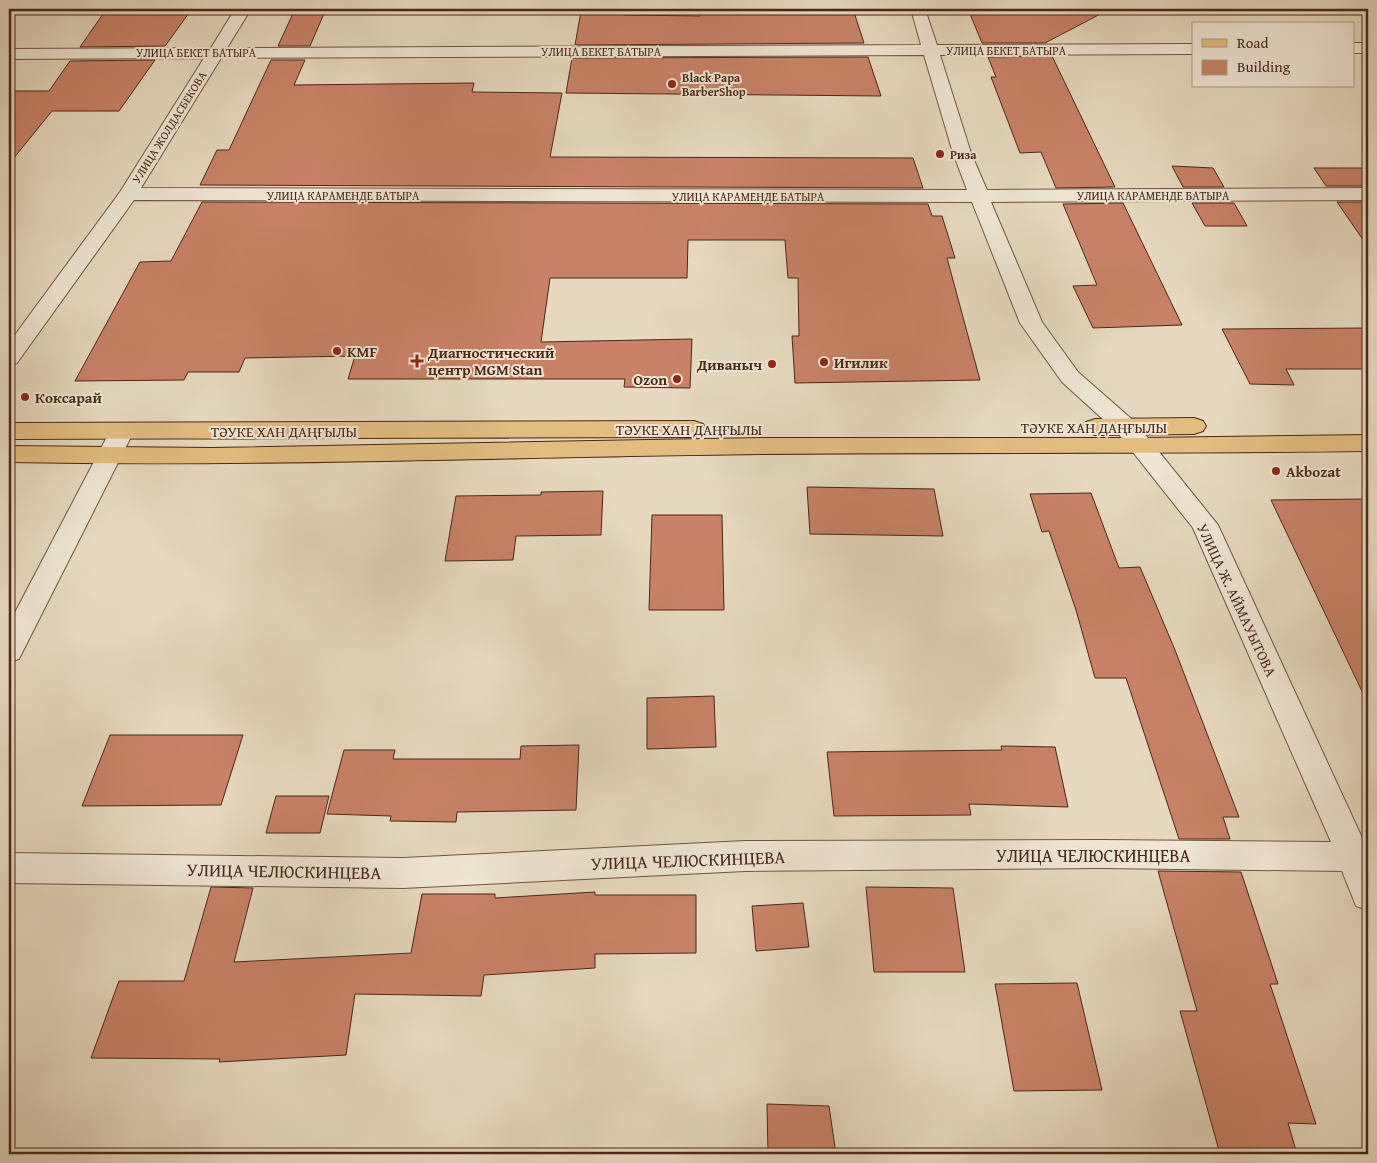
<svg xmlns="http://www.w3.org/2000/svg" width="1377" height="1163" font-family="'Gentium Book Plus',serif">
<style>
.building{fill:#c98267;stroke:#4b2719}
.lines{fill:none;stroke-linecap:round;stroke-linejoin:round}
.minor-casing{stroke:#725442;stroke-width:2}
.major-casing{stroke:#4b2719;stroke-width:2}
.minor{fill:#efe6d5;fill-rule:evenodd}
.major{fill:#e3bc80;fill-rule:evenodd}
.poi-dot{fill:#8f2418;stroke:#efe6d5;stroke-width:2}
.labels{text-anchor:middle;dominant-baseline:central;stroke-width:4;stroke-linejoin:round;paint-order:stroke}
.far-street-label{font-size:12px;fill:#4b2719;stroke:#efe6d5}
.far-poi-label{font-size:12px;font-weight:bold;fill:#4b2719;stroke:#efe6d5;text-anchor:start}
.poi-label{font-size:15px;font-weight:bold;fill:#4b2719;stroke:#efe6d5;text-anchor:start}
.street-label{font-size:15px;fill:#4b2719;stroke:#efe6d5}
.near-street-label{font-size:18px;fill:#4b2719;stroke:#efe6d5}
</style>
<rect width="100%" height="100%" fill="#e6d9bf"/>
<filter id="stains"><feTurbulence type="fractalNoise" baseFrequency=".004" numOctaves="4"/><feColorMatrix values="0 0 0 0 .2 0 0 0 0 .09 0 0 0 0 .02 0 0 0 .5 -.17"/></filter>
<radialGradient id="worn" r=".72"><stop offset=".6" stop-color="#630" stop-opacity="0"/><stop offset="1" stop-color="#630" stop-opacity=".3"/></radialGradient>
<!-- building -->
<path class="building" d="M295,9H326L310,46H278Z
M699,9H853L864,43L575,45L581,11H624V15L700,16Z
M968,9H1110L1045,43H982Z
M189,13L165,46L80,47L103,14Z
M1052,56L1115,187L1056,188L1041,152L1020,153L991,77H996L988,57Z
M868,57L881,96L566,93L572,58Z
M155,60L119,111H52L9,164V91H49L70,61Z
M271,60H305L294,85L474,83L472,92L562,93L550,157L913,158L923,188L200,185L217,150H229Z
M1172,166L1213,168L1224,187H1183Z
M1314,168H1368V186H1326Z
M202,202L928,204L932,216H942L955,258H947L980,380L795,383L792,336H799L798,278H788L785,240H688L687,278H550L541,342L692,339L690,388L624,387L625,379H348L355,356L245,358L239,372H188L184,380L75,381L140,262L171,261Z
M1337,202H1368V247Z
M1123,203L1182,325L1093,328L1073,286L1097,285L1063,204Z
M1192,203H1234L1247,226H1205Z
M1368,328V369H1286L1294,385L1250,384L1222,329Z
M807,487L934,489L943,536L810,534Z
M603,491L601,535L516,536L513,560L445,561L456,496L541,495V492Z
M1091,493L1119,568L1140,567L1175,650L1239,817H1223L1230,839H1179L1126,678H1095L1076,610L1049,531L1042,532L1030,494Z
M1368,499V704L1271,500Z
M652,515H722L724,610H649Z
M714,696L716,747L647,749V698Z
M110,735H243L221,805L82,806Z
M579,745L576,810L457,812L456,822L390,821L391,816L327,814L344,750H395L393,759H520L521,746Z
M1001,746L1055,747L1068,807L969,804L971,815L834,816L827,752L1002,750Z
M276,796H329L320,833H266Z
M1158,871L1241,872L1278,984H1270L1316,1124L1288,1123L1297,1154H1220L1180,1011H1197Z
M211,887L253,888L234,962L411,953L422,894H495V898L595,892V895H696V953L595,954V968L484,975L481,996L355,994L346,1055L219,1062L220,1059L91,1058L119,981H184Z
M866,887L953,888L965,972H874Z
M803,903L809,947L756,951L752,906Z
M1077,983L1102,1090L1014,1091L995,984Z
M767,1104L829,1106L836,1154H768Z"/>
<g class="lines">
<!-- minor casing -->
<g class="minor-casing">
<path id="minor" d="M235,9H251L227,48L921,45L911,9H925L937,45L1193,44V54L940,55L971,153L987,190L1368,188V200L991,202L1042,322L1078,372L1135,422L1218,525L1364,842L1368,843V910L1356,906L1342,871L1101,868L745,871L403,888L9,883V853L403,858L745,841L1101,840L1331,842L1193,528L1117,432L1062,382L1020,323L972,202L134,200L17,363L9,365V343L120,192L204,58L9,59V49L211,48ZM924,55L953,153L967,190L141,188L221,58Z
M1353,43H1368V53H1353Z
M122,423L131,426L134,431L23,651L19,659L9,662V624L110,431L113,426Z"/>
</g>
<!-- major casing -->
<g class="major-casing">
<path id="major" d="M1194,418L1203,421L1206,426L1203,431L1194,434L1095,435L1086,432L1083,427L1086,422L1095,419Z
M694,421L703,424L706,429L703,434L694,437L9,439V423Z
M1368,435V451C1165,454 963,452 760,454C510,457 259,467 9,462V446L211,448L761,438H1141Z"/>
</g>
<!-- minor -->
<use href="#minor" class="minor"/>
<!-- major -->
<use href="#major" class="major"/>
</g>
<!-- markers -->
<g class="poi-dot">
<circle cx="672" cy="84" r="5"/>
<circle cx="940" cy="154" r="5"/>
<circle cx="337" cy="351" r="5"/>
<path d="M414.5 353.5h5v5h5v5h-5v5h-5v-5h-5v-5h5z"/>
<circle cx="824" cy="362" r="5"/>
<circle cx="772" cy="364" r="5"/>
<circle cx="677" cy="379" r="5"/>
<circle cx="25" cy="397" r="5"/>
<circle cx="1276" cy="471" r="5"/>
</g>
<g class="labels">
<!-- far-street labels -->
<g class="far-street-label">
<text x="1006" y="50">УЛИЦА БЕКЕТ БАТЫРА</text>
<text x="601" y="51">УЛИЦА БЕКЕТ БАТЫРА</text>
<text x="196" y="52">УЛИЦА БЕКЕТ БАТЫРА</text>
<text transform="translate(169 127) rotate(-58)">УЛИЦА ЖОЛДАСБЕКОВА</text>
<text x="343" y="195">УЛИЦА КАРАМЕНДЕ БАТЫРА</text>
<text x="1153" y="195">УЛИЦА КАРАМЕНДЕ БАТЫРА</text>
<text x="748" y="196">УЛИЦА КАРАМЕНДЕ БАТЫРА</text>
</g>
<!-- far-poi labels -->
<g class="far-poi-label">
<text x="682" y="77">Black Papa<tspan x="682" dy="14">BarberShop</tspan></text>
<text x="950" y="154">Риза</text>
</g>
<!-- poi labels -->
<g class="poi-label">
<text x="347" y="351">KMF</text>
<text x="428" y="352">Диагностический<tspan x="428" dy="17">центр MGM Stan</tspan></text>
<text x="834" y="362">Игилик</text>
<text x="762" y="364" text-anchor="end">Диваныч</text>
<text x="667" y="379" text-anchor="end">Ozon</text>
<text x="35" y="397">Коксарай</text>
<text x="1286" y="471">Akbozat</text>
</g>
<!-- street labels -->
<g class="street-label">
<text x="1094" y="427">ТӘУКЕ ХАН ДАҢҒЫЛЫ</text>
<text x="689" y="429">ТӘУКЕ ХАН ДАҢҒЫЛЫ</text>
<text x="284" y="431">ТӘУКЕ ХАН ДАҢҒЫЛЫ</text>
<text transform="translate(1237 600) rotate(65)">УЛИЦА Ж. АЙМАУЫТОВА</text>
</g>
<!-- near-street labels -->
<g class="near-street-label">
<text x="1093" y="855">УЛИЦА ЧЕЛЮСКИНЦЕВА</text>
<text transform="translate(688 860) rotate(-2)">УЛИЦА ЧЕЛЮСКИНЦЕВА</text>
<text transform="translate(284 871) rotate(1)">УЛИЦА ЧЕЛЮСКИНЦЕВА</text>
</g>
</g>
<!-- margin -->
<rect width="1377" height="1163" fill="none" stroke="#e6d9bf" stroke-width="30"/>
<rect x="10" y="10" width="1357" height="1143" fill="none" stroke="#4b2719" stroke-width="2.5"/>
<rect x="15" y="15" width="1347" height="1133" fill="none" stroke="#4b2719"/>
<!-- legend -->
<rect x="1192" y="22" width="162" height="65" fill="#efe6d5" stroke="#ad9a8a"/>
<rect x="1202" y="39" width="25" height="8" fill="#e3bc80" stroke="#ad9a8a"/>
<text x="1237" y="48" font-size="15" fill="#4b2719">Road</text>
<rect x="1202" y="60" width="25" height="15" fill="#c98267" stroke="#ad9a8a"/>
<text x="1237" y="72" font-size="15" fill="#4b2719">Building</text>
<rect width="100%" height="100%" filter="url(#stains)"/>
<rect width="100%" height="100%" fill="url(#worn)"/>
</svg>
